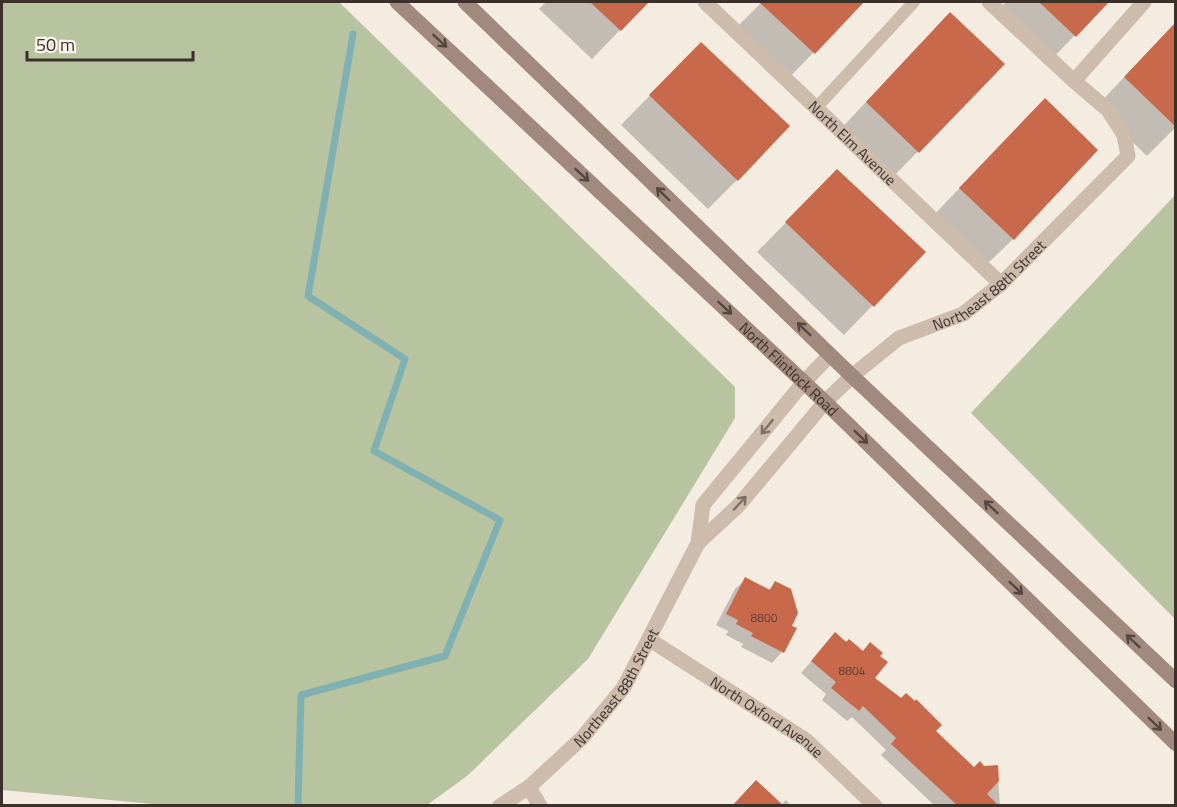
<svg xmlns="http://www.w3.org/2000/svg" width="1177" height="807" font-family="'Titillium Web',sans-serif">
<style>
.green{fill:#b8c4a0}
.shadow{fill:#0003}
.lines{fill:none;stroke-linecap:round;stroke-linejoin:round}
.stream{stroke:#7fb0b2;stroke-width:7}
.building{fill:#c8694b}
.service{stroke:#cdbbac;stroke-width:12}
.minor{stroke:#cdbbac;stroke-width:15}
.secondary{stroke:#a18a7d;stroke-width:15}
.oneway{stroke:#544640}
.oneway2{stroke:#7d6f65}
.labels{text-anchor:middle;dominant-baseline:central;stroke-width:4.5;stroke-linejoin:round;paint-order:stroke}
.number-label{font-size:12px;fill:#5e3e33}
.street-label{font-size:15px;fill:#3b302b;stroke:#fbf5ee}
</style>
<rect width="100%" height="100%" fill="#f4ebe1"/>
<!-- green -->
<path class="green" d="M2,2H339L735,387V418L588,659L467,776L427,805L175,806L2,790Z
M1175,195V619L971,413Z"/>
<!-- shadow -->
<path class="shadow" d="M546,2H647L592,59L539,9Z
M762,2H862L785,82L732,32Z
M1006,2H1107L1046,65L994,15Z
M1176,22V127L1147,156L1096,107Z
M921,43L1003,64L889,181L838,132Z
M672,73L737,180L708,209L621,125Z
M1016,129L1013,239L984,267L932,217Z
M808,200L924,252L844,335L757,252Z
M746,579L768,590L775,583L782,652L772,663L741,647L743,644L726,635L728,631L716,625L735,589Z
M835,634L862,652L870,644L878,656L873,679L974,769L997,766L1000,806H935L881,755L886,750L852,717L847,721L822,700L826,694L801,673Z
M786,800L791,806H733L781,805Z"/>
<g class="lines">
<!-- stream -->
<path class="stream" d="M298,806L301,695L445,656L500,520L374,451L405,359L308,296L353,34"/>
</g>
<!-- building -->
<path class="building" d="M590,2H649L621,31Z
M759,2H864L815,54Z
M1039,2H1109L1076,37Z
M950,12L1005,64L919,153L866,102Z
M1176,22V127L1124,77Z
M701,42L790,126L738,181L649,95Z
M1045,98L1098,150L1014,240L959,188Z
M837,169L926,252L874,307L785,222Z
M745,577L770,590L775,581L791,589L798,613L792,626L797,628L784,653L751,636L753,633L736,624L738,620L726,614Z
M835,632L846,642L849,639L863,651L870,642L883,653L880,656L888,662L875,678L901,698L906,693L915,701L916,699L942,725L936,731L974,767L980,761L984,766L998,765L999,781L987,794L999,806H958L891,744L896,738L863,706L859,711L831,688L836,682L811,661Z
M756,780L784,806H732Z"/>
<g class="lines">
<!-- service -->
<path class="service" d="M816,108L914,2"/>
<!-- minor -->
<g class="minor">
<path id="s1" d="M705,2L1001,284"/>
<path d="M1074,81L1144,2"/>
<path id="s2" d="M698,543L739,505L825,402L852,376L899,338L963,314L1001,284L1128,156L1124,135L1108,110L1074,81L989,2"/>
<path id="s3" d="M650,640L806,740L875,806"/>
<path d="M529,787L540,806"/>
<path id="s4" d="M500,806L529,787L582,738L624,687L698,543L703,505L804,382L830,355"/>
</g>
<!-- secondary -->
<g class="secondary">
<path id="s5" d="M397,2L825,402L1176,744"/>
<path d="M465,2L852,376L1176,681"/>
</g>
</g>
<!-- one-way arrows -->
<defs><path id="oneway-shaft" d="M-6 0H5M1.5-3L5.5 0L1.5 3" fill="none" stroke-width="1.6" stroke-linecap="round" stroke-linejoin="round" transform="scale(1.5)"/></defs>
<g class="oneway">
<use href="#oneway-shaft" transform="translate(440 41) rotate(43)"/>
<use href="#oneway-shaft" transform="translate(582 175) rotate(43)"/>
<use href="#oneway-shaft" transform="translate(663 194) rotate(-136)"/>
<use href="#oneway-shaft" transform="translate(725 308) rotate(43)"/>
<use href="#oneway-shaft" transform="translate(804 329) rotate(-136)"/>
<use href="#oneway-shaft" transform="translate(861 437) rotate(44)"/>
<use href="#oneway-shaft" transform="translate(991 507) rotate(-137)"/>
<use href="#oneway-shaft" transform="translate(1016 588) rotate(44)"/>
<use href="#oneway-shaft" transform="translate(1133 641) rotate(-137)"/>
<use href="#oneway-shaft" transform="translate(1155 724) rotate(44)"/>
</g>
<g class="oneway2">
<use href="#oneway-shaft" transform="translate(767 427) rotate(129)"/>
<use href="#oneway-shaft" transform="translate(740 503) rotate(-47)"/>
</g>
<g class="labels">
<!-- number labels -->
<g class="number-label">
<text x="764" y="617">8800</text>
<text x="852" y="670">8804</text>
</g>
<!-- street labels -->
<g class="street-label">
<text stroke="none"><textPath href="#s1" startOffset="204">North Elm Avenue</textPath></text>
<text stroke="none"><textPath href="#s2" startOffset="394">Northeast 88th Street</textPath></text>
<text stroke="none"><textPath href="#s5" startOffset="537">North Flintlock Road</textPath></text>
<text stroke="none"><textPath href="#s4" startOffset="168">Northeast 88th Street</textPath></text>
<text stroke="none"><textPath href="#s3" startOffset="140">North Oxford Avenue</textPath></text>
</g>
</g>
<!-- border -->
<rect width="1177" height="807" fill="none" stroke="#3b302b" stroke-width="6"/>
<!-- scale -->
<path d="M27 51v9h166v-9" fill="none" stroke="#3b302b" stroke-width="3"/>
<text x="36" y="51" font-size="18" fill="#3b302b" stroke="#fbf5ee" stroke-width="4.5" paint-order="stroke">50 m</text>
</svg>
